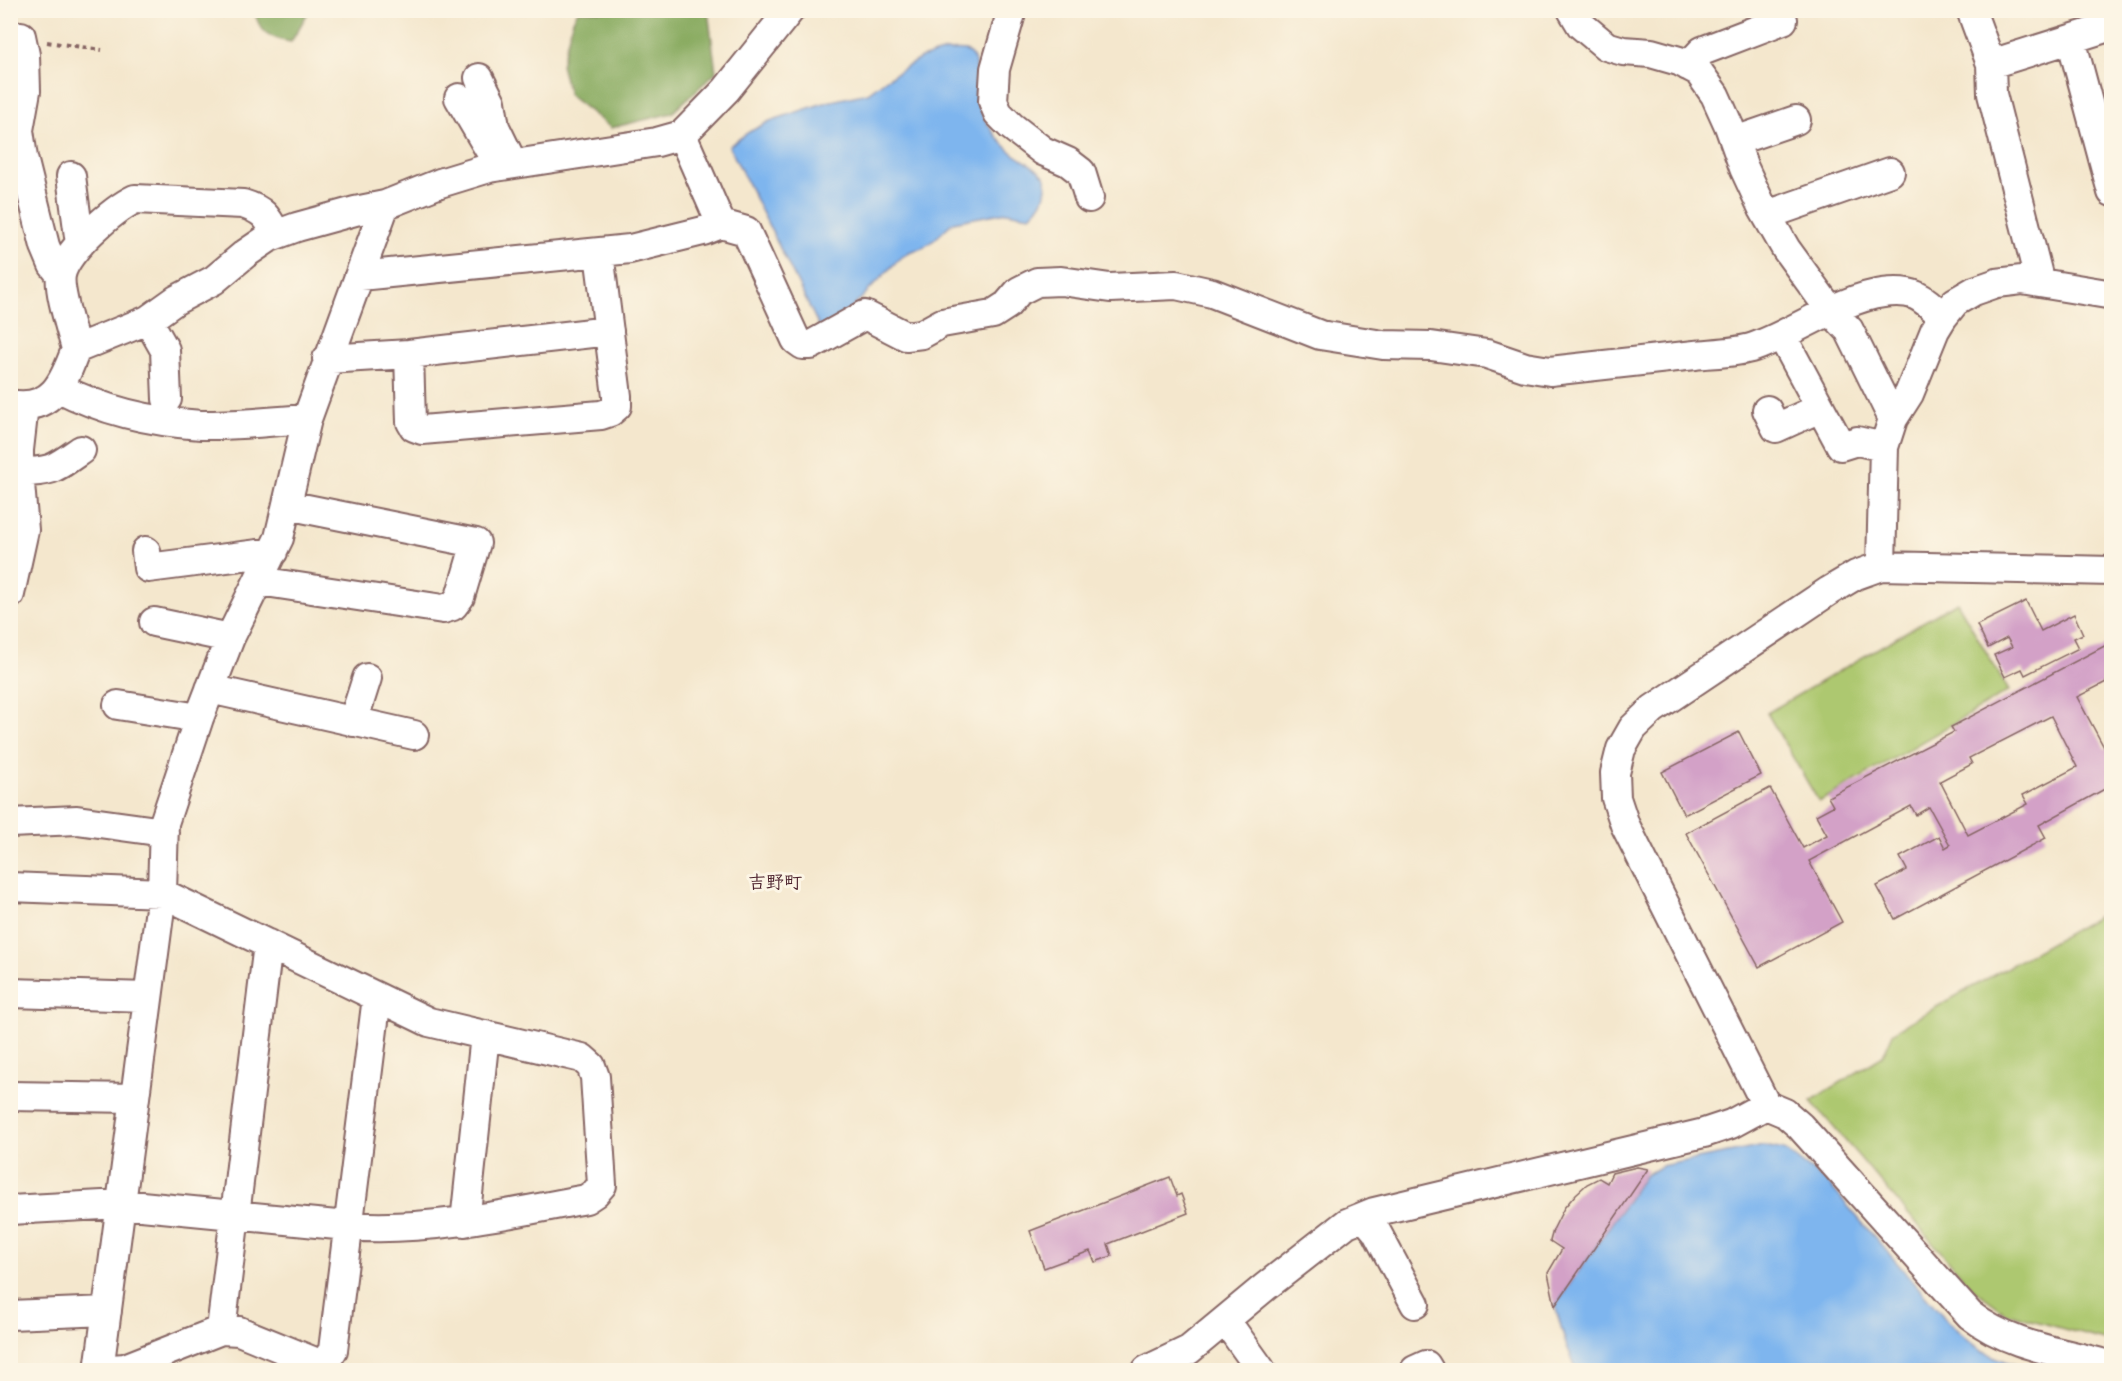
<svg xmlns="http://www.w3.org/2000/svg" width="2122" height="1381" font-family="'Playpen Sans','Klee One',sans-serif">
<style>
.green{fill:#adc86f;stroke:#7c744d;stroke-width:1.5}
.forest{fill:#8aac62;stroke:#6a6646;stroke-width:1.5}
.water{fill:#7eb5ee;stroke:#646a8c;stroke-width:1.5}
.building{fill:#d3a1c7;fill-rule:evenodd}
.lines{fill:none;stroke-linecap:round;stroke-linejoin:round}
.minor-casing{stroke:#866564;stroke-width:32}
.path{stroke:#866564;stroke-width:4;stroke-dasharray:4.5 4.5;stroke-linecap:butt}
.minor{stroke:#fff;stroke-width:28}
.labels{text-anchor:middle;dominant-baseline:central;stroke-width:6;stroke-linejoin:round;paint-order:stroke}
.quarter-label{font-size:18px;font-weight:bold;fill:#4a1f2b;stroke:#fcf5e5}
</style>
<rect width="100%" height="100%" fill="#fcf5e5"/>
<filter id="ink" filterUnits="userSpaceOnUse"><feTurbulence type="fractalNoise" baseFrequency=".0167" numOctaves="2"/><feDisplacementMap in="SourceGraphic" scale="12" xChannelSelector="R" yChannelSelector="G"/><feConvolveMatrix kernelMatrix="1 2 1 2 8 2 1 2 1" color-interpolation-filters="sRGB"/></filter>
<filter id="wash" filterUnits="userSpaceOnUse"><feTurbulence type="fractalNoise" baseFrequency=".008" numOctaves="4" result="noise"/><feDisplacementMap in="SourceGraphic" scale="24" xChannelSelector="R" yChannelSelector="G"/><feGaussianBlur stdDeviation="1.35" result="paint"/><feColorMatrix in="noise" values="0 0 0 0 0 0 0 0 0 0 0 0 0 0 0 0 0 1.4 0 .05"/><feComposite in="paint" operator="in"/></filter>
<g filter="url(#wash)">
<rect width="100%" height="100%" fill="#f4e7cd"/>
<!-- green -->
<path class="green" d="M1957,602L2009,691L1819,802L1767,713Z
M2111,909V1342L2006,1313L1972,1288L1811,1101L1883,1056L1893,1033L1901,1027Z"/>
<!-- forest -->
<path class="forest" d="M255,11V10L309,11L291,42C271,39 258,32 255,11Z
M578,11H708L716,72L672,113L611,128L569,95L561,65L573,20Z"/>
<!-- water -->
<path class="water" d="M946,51C952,51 960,50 965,51C984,56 971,90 978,105C986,124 997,140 1013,153C1026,163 1035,165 1046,178C1047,195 1043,204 1030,216L1007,212L953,222L934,240L922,248L909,252L898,260L850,310L821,330L729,146L749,132L770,121L827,102L868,93L888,78L921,58Z
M1764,1146L1784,1150L1827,1182L1950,1324L1983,1352L2027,1370H1577L1566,1344L1555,1306L1644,1176L1661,1166Z"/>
<g id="blocks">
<!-- building -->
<path class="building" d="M2026,601L2041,631L2074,614L2083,634L2074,638L2079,648L2025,675L2022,669L2005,677L1994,655L2012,647L2007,638L1988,648L1977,625Z
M2112,642V679L2077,697L2105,749L2112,746V785L2039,825L2046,838L1895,919L1877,886L1907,870L1900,857L1939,836L1945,848L1950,845L1929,807L1916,815L1911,806L1809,861L1842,922L1759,967L1686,833L1770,788L1803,848L1827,835L1816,815L1833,806L1828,797L1954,732L1951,727ZM2051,716L2077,767L2023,795L2028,804L1968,835L1940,781L1972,764L1969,758Z
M1739,732L1761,775L1684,815L1662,772Z
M1637,1167L1648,1169L1555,1306L1548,1273L1562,1249L1550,1241L1553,1230L1564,1208L1576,1194L1587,1184L1599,1178L1607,1183L1612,1173Z
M1170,1177L1177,1196L1181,1194L1188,1213L1108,1244L1112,1256L1095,1262L1090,1251L1044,1268L1030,1231Z"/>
</g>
</g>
<g filter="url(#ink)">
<use href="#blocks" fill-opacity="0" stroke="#866564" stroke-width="1.5"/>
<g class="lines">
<!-- minor casing -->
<g class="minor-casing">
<path id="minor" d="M1012,10L995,69L993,101L998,113L1011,126L1043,151L1068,162L1081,172L1089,198
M1572,10L1581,25L1606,46L1623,51L1651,53L1679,61L1698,71L1715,95L1729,126L1744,168L1763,209L1786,249L1831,311L1849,330L1893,419
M1971,10L1991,64L1992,94L2040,283
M21,36L25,55L26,91L19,130L23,158L45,246L53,265L61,275
M2071,39L2112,192
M1991,64L2112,26
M1688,66L1702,51L1783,20
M479,78L491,102L495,127L513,164
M459,98L493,156
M682,135L721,224L746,231L796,340L803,345H811L865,315L906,336L922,334L942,323L993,314L1007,305L1019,291L1037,282L1061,281L1110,288L1176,285L1212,293L1320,335L1383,345L1431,346L1487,354L1525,367L1550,371C1598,366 1647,360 1695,355C1713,353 1736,353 1754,347C1794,333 1842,298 1883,293C1915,289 1922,297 1943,317
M1735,141L1796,120
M71,176L80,244
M1767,215L1890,172
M360,276L630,249L703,231L721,224
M148,320L165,350L167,399
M1782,336L1841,446L1857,441L1884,447
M76,349C72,332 58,291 61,275C65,251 114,209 135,199L243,204C263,210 267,216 276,234
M409,354L411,422L414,427L422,430L601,415L610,412L617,406V396L599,253
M327,359L409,354L609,331
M59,388C102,410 153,422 201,425C235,426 273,421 307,419
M10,404C52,412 64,382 76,349L148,320L176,300L214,280L245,254L270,237L297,227L355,211L385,205L440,183L489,168L657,142L682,135L726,90L790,10
M1767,410L1776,428L1820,408
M19,472C52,472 54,469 81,450
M146,551L148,568L273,552
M1881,566L1884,447L1893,419L1909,394L1935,330L1943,317L1955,302L1974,291L1997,283L2022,280L2107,294L2112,292
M2112,571L1881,566L1856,575L1829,591L1653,709L1633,728L1621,749L1615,773L1616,798L1625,825L1766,1105L1785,1113L1800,1126L1970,1315C2010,1347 2064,1352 2112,1366
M259,581L443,609L453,606L460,597L476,543L287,505
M10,594L24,530L19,472V450L24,406
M154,622L230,638
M210,689L414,735
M118,705L199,718
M353,722L367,678
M10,823L77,820L164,832
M10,887L162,893L429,1022L582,1058L591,1066L595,1077L602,1185L595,1193L586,1199C507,1214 428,1232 347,1226L121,1204L10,1210
M10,993L148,997
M10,1096L135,1098
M1364,1217L1376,1231L1415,1304
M465,1222L485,1035
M10,1315L107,1311
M1226,1321L1261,1370
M221,1330L268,944
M99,1370L162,893L164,823L199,718L230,638L279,538L307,419L385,205
M99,1370L125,1368L221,1330L239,1331L315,1362L326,1361L333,1350L377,997
M1147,1370L1189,1350L1265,1287L1347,1223L1374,1212L1704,1133L1731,1124L1766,1105
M1415,1370L1426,1365L1429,1370"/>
</g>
<!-- path -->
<path class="path" d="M47,42L102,50"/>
<!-- minor -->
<use href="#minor" class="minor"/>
</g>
</g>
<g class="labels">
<!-- quarter labels -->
<g class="quarter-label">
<text x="775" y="880">吉野町</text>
</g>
</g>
<!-- margin -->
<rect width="2122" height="1381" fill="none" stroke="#fcf5e5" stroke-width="36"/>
</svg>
